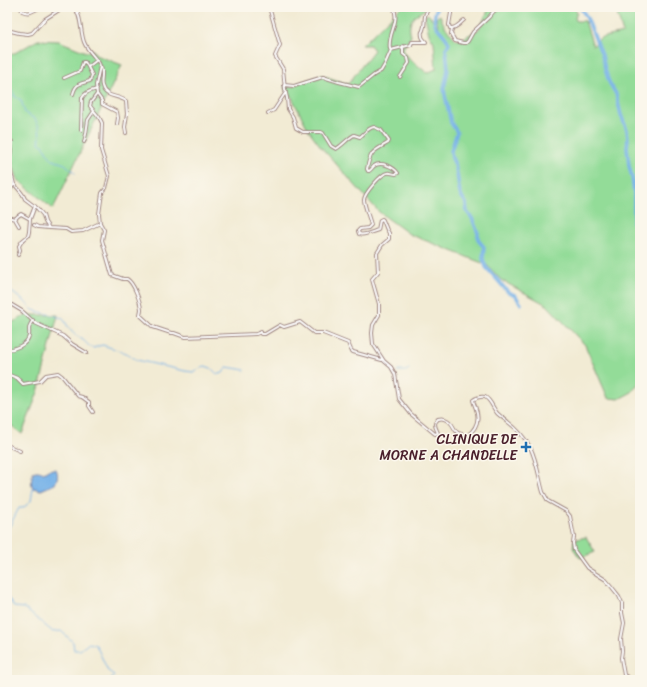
<svg xmlns="http://www.w3.org/2000/svg" width="647" height="687" font-family="Sriracha,sans-serif">
<style>
.green{fill:#93dc98;stroke:#6e7e62}
.water{fill:#77b2e8;stroke:#60688a}
.lines{fill:none;stroke-linecap:round;stroke-linejoin:round}
.stream{stroke:#77b2e8;stroke-width:1}
.river{stroke:#77b2e8;stroke-width:3.5}
.minor-casing{stroke:#9e8580;stroke-width:4}
.minor{stroke:#fff;stroke-width:2}
.poi-dot{fill:#1f6fb2;stroke:#fbf7ec;stroke-width:1.5}
.labels{text-anchor:middle;dominant-baseline:central;stroke-width:3;stroke-linejoin:round;paint-order:stroke}
.poi-label{font-size:14px;fill:#4a1f2b;stroke:#fbf7ec;text-anchor:end}
</style>
<rect width="100%" height="100%" fill="#fbf7ec"/>
<filter id="ink" filterUnits="userSpaceOnUse"><feTurbulence type="fractalNoise" baseFrequency=".025" numOctaves="2"/><feDisplacementMap in="SourceGraphic" scale="8" xChannelSelector="R" yChannelSelector="G"/><feConvolveMatrix kernelMatrix="1 2 1 2 8 2 1 2 1" color-interpolation-filters="sRGB"/></filter>
<filter id="wash" filterUnits="userSpaceOnUse"><feTurbulence type="fractalNoise" baseFrequency=".012" numOctaves="4" result="noise"/><feDisplacementMap in="SourceGraphic" scale="16" xChannelSelector="R" yChannelSelector="G"/><feGaussianBlur stdDeviation="0.9" result="paint"/><feColorMatrix in="noise" values="0 0 0 0 0 0 0 0 0 0 0 0 0 0 0 0 0 1.4 0 .05"/><feComposite in="paint" operator="in"/></filter>
<g filter="url(#wash)">
<rect width="100%" height="100%" fill="#f2ebd4"/>
<!-- green -->
<path class="green" d="M401,7H427C425,10 422,11 419,13C410,18 408,27 411,36L402,50L411,60L427,73L436,69L434,42L429,34L425,16L428,14L439,27L436,18L440,15C444,27 448,31 457,40L462,39L479,29L490,7H575V8L577,13L575,17L576,21H585L593,46L600,38L623,33L615,7H640V381L632,392L619,399L608,398L585,345L547,305L501,280L487,265L409,234L379,212L321,147L308,129L291,96L288,95L284,87L295,86L299,83L322,75L348,84L374,50L370,45H362Z
M38,40L59,41L86,52L93,50L96,55L122,65L53,209L18,180L9,153L7,146V55L13,54Z
M27,315H58L38,392L22,434L12,426L7,431V325Z
M586,537L595,552L580,558L573,548L574,540Z"/>
<!-- water -->
<path class="water" d="M53,469H56C59,475 57,479 55,484L41,490L33,488C30,483 32,477 33,472C37,470 40,471 44,473L48,470Z"/>
<g class="lines">
<!-- stream -->
<path class="stream" d="M7,76V78
M7,87L14,93V96L21,100L25,113L35,119L39,127L40,137L39,143L43,145L48,154L53,160L65,164L75,173
M7,292L13,293L24,301L33,310L62,318C65,321 66,323 68,327C72,333 77,336 83,340C87,343 88,347 94,348L98,346L103,345L126,353L137,360L185,371L193,372L205,366L211,368L217,374H220L223,373L227,367L245,370
M397,371H406L409,369
M7,430L9,433
M7,531L19,508H23L31,501L33,488
M7,596L14,607L24,608L53,632L61,631L73,642L74,650H80L89,643L96,645L108,671L114,675L111,680"/>
<!-- river -->
<path class="river" d="M437,7C429,30 441,26 449,43L446,49L448,69L446,79L444,88L445,95L451,123L457,132L451,151L452,158L455,165L457,174L460,194L466,203L467,212L472,218L478,233V240L484,247L483,259L486,267L508,292L515,295L521,304
M580,7L587,18L602,55L605,69L609,82L616,94L621,115L627,130L628,139L627,147L629,166L632,177L634,194V216L633,223L636,226L640,239"/>
</g>
</g>
<g filter="url(#ink)">
<g class="lines">
<!-- minor casing -->
<g class="minor-casing">
<path id="minor" d="M21,7L22,11C29,14 31,12 37,9
M74,7C82,16 80,31 84,42C87,50 94,56 99,63L100,66L96,85L97,94L91,102L90,106L99,117L102,123L101,150L109,176L106,188L102,193L99,214L100,223L104,230L102,240L112,275L123,279H127C134,283 140,301 141,309C141,311 140,313 140,315L153,327L171,333H174L185,337L256,334L261,332V334H265L280,325L284,327L300,322L314,333H323L348,343L351,350L353,352L382,360
M269,7L280,45L275,56L283,69L285,89L287,98L288,109L293,117L296,128L303,132H321L323,133L331,146L336,149C343,145 347,139 354,135L360,137C365,133 368,128 374,127L381,130L389,141L388,143C373,151 370,152 367,169L368,171H369C371,170 372,168 374,166C381,161 394,167 398,173L396,174C393,174 390,172 387,173C381,174 364,194 364,200C365,208 369,217 371,225L368,228L360,229L358,231L359,234C364,236 372,232 378,230L380,220L382,219L383,220L387,230L389,233V239L382,245L377,253L378,272L372,279L373,283L379,304V315L373,325L372,333L373,344L384,361L391,367L395,374L399,399L411,414L435,434L438,433C437,430 435,428 435,424C435,422 437,420 438,419C441,418 442,418 445,419C455,423 452,429 458,433C461,434 465,435 467,436C476,429 480,420 476,409C475,406 474,404 473,400C477,397 480,396 485,397C491,400 493,409 498,414C501,417 505,419 508,422C516,428 525,438 530,447C537,461 539,478 543,492L548,501L566,511L570,516L574,537L573,543L574,550L587,568L606,580L611,586L619,596L622,603V613L624,623L621,639L622,651L621,658L624,675L633,680
M452,7L449,25L450,28C456,29 460,23 464,20
M452,29L451,34L455,41L463,43H466L468,41L473,32L489,17L494,11L501,7
M7,30L19,33L28,34L32,33L45,19L64,7
M391,50L411,45L412,42H426C424,40 422,38 422,36C421,31 422,33 423,30C427,20 421,18 430,7
M101,67C104,74 100,80 102,86C105,98 118,95 126,101L127,114L125,127L126,133
M400,77L409,63L408,58L403,54V46
M64,78L80,71L83,62H85L88,67
M284,85L294,86L323,77L339,82L359,87L374,75L381,71L385,64L391,50L390,49C387,34 401,21 393,7
M73,94C76,83 80,84 90,81L92,75L88,67L97,60
M97,94L102,101V104L117,112L118,118L117,124
M268,113L274,110L286,92
M81,130L82,98C85,92 90,91 97,89
M7,135L12,142C11,155 7,164 12,177C13,179 13,182 14,184C18,189 23,193 25,199L37,208L43,215L45,222L49,228L66,229L71,232L83,231L100,223
M84,142L86,134L88,120L94,111
M7,195L14,184
M7,217L15,219
M15,219L18,216L21,214L30,219
M15,219L19,226
M34,225L38,227L49,228
M18,255L20,250L19,246L22,241L28,236L29,232L30,219L35,206
M7,302L22,311L35,323L63,336L72,344L87,353
M7,350C15,349 27,345 29,336C30,329 27,328 33,320
M7,374L17,378L23,384L40,381L46,375L58,373L62,376L78,396L82,397L89,402V406L93,412
M7,445L20,451
M636,680L640,678"/>
</g>
<!-- minor -->
<use href="#minor" class="minor"/>
</g>
</g>
<!-- markers -->
<path class="poi-dot" d="M524 441h4v4h4v4h-4v4h-4v-4h-4v-4h4z"/>
<g class="labels">
<!-- poi labels -->
<g class="poi-label">
<text x="517" y="439">CLINIQUE DE<tspan x="517" dy="16">MORNE A CHANDELLE</tspan></text>
</g>
</g>
<!-- margin -->
<rect width="647" height="687" fill="none" stroke="#fbf7ec" stroke-width="24"/>
</svg>
